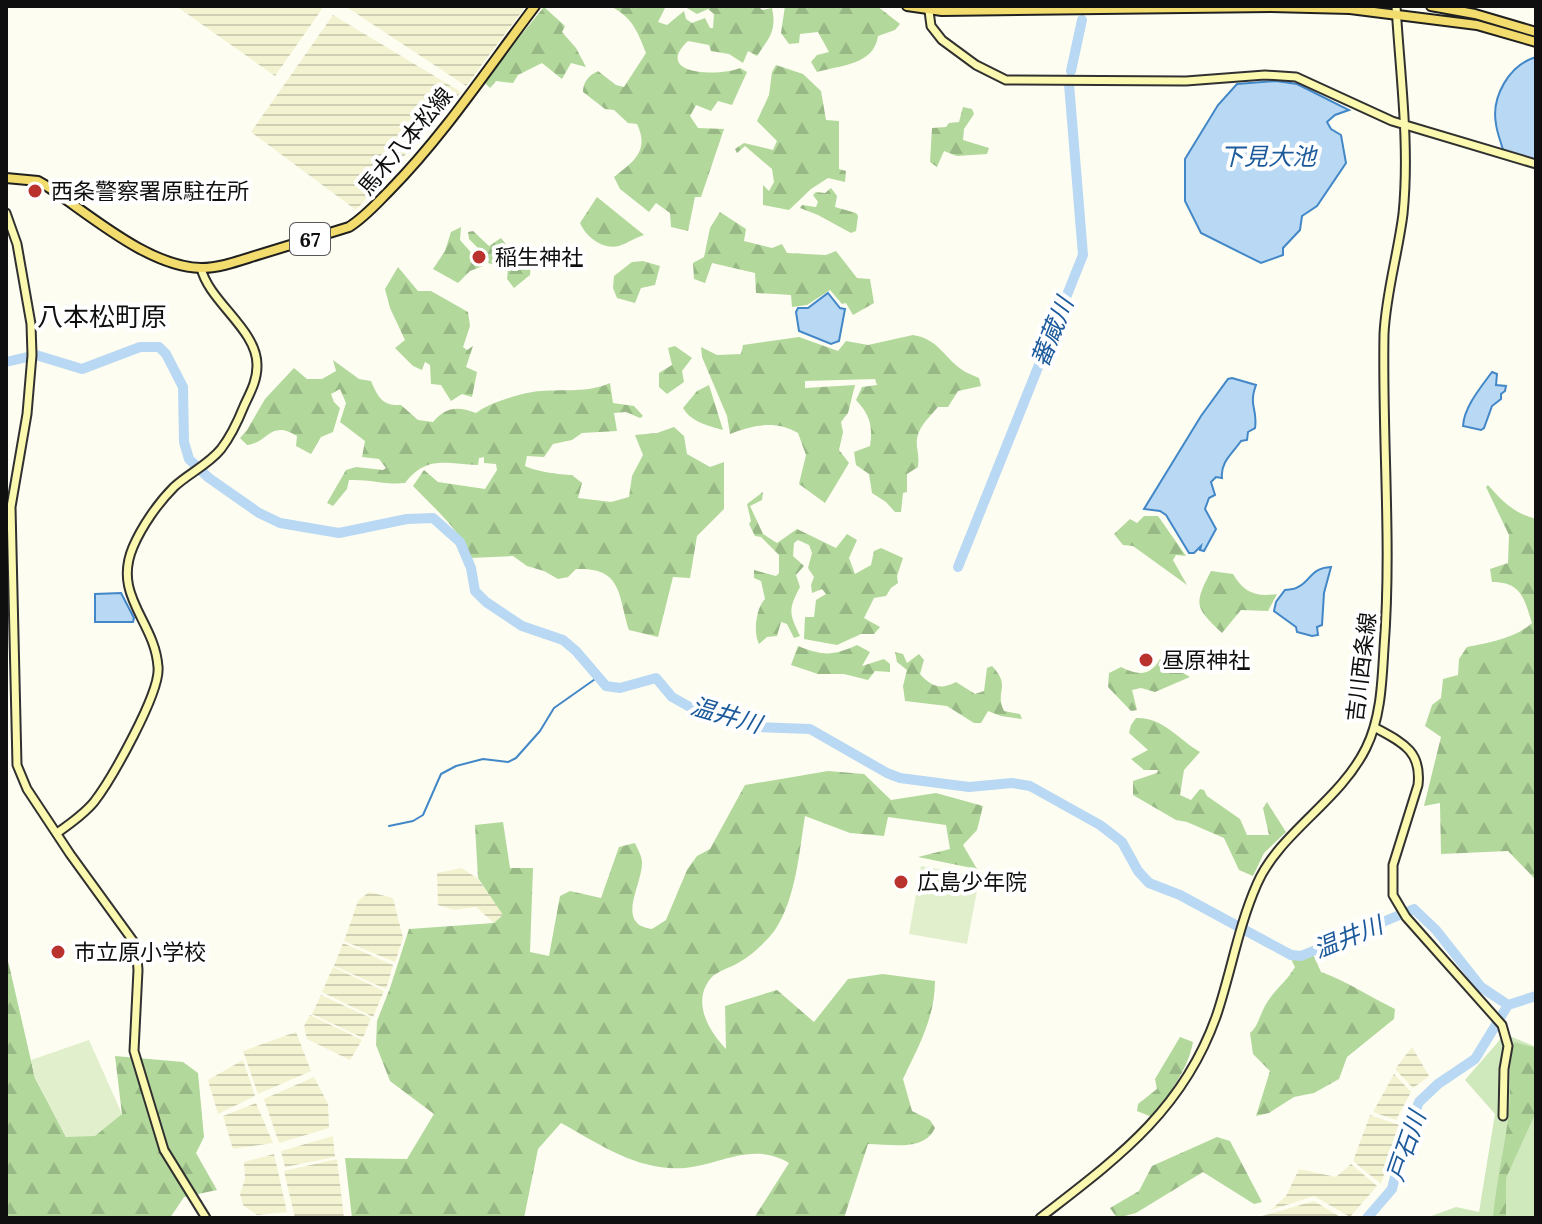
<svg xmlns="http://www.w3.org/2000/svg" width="1542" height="1224" font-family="Lora,'Noto Sans JP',serif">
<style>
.farmland{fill:url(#farmland-rules)}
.grass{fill:#cfe8bc}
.forest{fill:url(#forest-firs)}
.pitch{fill:#e1efcd}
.water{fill:#b8d8f3;stroke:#4287c7;stroke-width:2}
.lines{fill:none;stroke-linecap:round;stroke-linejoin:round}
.stream{stroke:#4287c7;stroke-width:2}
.river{stroke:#b8d8f3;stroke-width:10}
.secondary-casing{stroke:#313131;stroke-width:11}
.primary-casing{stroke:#202020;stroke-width:12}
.secondary{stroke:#fbf9af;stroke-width:7}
.primary{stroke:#f2dc6e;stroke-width:8}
.poi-dot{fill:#b9322d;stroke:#fff;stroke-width:3}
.labels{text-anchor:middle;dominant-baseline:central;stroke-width:8;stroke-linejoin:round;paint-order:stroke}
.shield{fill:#fff;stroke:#575757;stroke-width:2}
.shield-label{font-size:20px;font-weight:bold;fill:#0f0f0f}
.street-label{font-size:22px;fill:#0f0f0f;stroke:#fff}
.poi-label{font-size:22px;fill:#0f0f0f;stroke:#fff;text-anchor:start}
.water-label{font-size:24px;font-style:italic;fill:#1d5a9b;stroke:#fff}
.quarter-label{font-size:26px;fill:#0f0f0f;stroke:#fff}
</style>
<defs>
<pattern id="farmland-rules" width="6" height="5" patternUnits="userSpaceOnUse" patternTransform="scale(2)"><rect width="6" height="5" fill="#f3f3d2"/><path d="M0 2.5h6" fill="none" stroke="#cfcfb3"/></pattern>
<pattern id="forest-firs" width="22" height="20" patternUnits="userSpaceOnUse" patternTransform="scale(2)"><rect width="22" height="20" fill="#b2d89c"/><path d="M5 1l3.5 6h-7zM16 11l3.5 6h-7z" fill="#98b885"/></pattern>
</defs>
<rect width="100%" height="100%" fill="#fefdf1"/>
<!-- farmland -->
<path class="farmland" d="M176,6H324L275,76Z
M345,6H526L466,86Z
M333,15L461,92L356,210L251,132Z
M462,868L478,879L504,915L494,923L476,907L454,910L438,905L437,873Z
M369,892L393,898L403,938L395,962L344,941L358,901Z
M343,943L393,965L386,989L334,966Z
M333,967L384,991L373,1017L322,992Z
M321,995L371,1018L363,1038L312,1014Z
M310,1015L362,1040L350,1060L307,1039L304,1026Z
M296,1032L311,1071L258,1094L243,1051Z
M1412,1047L1429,1076L1413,1088L1395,1069Z
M243,1060L255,1096L218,1114L208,1080Z
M1394,1074L1411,1092L1396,1120L1373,1112Z
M314,1077L328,1104L329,1128L279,1143L264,1099Z
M256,1103L273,1143L233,1149L223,1116Z
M1370,1115L1399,1125L1381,1184L1353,1161Z
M333,1136L335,1157L285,1167L281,1151Z
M274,1154L287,1212L257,1215L243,1205L240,1194L245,1179L244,1162Z
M337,1159L344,1218H295L284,1171Z
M1351,1164L1377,1186L1350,1217L1314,1196L1271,1210L1286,1196L1299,1169L1336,1177Z
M1314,1201L1342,1218H1255Z"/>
<!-- grass -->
<path class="grass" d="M1505,1034L1536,1047V1218H1426L1456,1207L1479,1212L1495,1114L1465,1080Z"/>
<!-- forest -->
<path class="forest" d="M610,6H666L658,22L667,25L684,11L686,19L692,23L705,18L710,28H713L714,14L708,9L697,14L687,8V6H758L762,10L772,8C777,31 769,38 757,56L748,51L743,63L729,54L711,51L709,45L688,41C652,75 719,77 740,68L747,72L732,105L718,101L711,111L696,105L690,116L698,128L724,129L701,197H695L688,231L671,227L670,213L656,203L649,212L620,189L614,177C633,162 650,151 637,124L628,123L614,110L605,109L583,92C583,82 589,75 598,71L616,85L624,87L646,53C637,30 632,17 610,6Z
M785,6H877L900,24L895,30L878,36C874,65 841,65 817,72L811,62L817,55L829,52L818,32L800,34L799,43L789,44L781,33Z
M544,7L565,26L562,32L576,48L586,67L571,63L562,79L542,63L518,75L513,83L496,81L490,88L483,81Z
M776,65L803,74L821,91L826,120L839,121V169L846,171L845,182L828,178L811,189L789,210L763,205V185L769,191L774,182L772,169L745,146L737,153L735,149L744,143L773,150L777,141L757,121L769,95L772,72Z
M963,107L972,109L974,114L964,129L963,140L989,148L987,154L957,156L944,151L937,167L930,162L932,128L946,127L949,123L959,122Z
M831,188L837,196L835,207L856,213L858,216L856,231L851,233L818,215L800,208L802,205L816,207L818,202L813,195L816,192L825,193Z
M597,197L644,235C635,238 627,243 619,246C603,250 586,237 580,223Z
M720,212L746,229L744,241L772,248L782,244L787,253L826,255L836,251L857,278L870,279L874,303L853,315L846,303L842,304L830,290L807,305L792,307L791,295L756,293L755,273L712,263L705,283L694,279L693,263L704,257L710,228Z
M461,227L460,240L483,266L470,271L458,283L433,269L445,251L451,232Z
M473,231L489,246L501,238L522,264L531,262L530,275L514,288L507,279L508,269L488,263L489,259L469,239L468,232Z
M643,261L660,266L655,285L641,288L635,303L617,298L613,288L614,276L632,262Z
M398,267L418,291H431L468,312L470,326L463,347L467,350L473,346L466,367L477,372L472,397L462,394L451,401L441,385L431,384L430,365L425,362L422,370L413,366L395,348L405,340L390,308L385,289Z
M913,335C938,339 943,356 961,369C966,373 973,375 979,378L981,386L958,391L948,407H938C928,419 915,429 917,447C918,454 919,458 918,467L907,474V492L903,493L901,512H895L886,502L872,493L869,474L856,465L854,452L870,446C873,426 870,415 856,400L862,387L877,385L875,379L805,381V388L855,385L848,413L841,422L843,432L839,450L849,463L825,503L799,484L806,455L798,433C775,420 754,425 730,434L727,416L702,357L701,347L717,355L741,354L743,345L799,337L838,351L846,341L868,345Z
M675,346L692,358L682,371L684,382L667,394L659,387V373L672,365L668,348Z
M333,360L359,379L371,381C378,397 382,406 401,405L418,420L433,422C446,407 457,406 476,413C489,403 523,392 541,391C565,389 587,393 610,383L613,403L634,406L643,416L640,418L626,412L614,413L617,431L582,433L572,440L553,444L544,457L527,456L525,466C534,471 561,475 572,475L582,483L578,498L611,502L629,497L632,476L643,455L635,435L657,433L674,427L684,436L687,454L710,467L724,462V509L697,536L690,578L673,577L658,637L629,630C618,594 622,567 576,569L568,577L558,579L544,571L527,566L513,556L470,558C463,532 432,506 413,486L424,470L438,482L485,489L497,470L496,464L484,463V457L479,458L478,465C446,464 427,455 405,483C386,485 369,479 349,480L347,489L333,506L327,503L346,470L356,467L383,470L386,468L379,459L362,457L365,441L340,422L346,403L340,389L331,394L334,402L340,408L333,432L321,437L311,454L296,446L297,436C270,419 268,443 247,445L240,438L247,430L265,399L294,368L307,379H322L336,371Z
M709,385L723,430C709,426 691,422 683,408L697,391Z
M1488,485C1503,502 1514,513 1536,519V880L1508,851L1441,854L1440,803L1424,806L1441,737L1425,726L1432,705L1441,698L1443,679L1458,675L1459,659L1467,647C1489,643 1516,638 1532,623C1524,599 1522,582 1492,582L1490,569L1508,563L1509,535L1486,487Z
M763,492L762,500L750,506L763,534L777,543L797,529L836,548L847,534L857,540L849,558L855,574L871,565L874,551L881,548L903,558L897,576L898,583L891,588L886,596L874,598L864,618L880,627L874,634H861L837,645L804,639L805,617H814L816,600L826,594L822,589L812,593L811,585L814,577L808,568L812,553L809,545L798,540L794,543L793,556L804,566L796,575L800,587C788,610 789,613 800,636L794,638L787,624L781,622L777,636L767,637L759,644C753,633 756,608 765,599L761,581L754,578V570L776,576L779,573V555L761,537L755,536L749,524L751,521L747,504Z
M1144,516H1158L1186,556L1176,555L1173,560L1187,585L1133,546L1123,545L1114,534L1130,519L1137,523Z
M1211,571L1233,574C1244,593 1256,597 1277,594L1268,611L1241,610L1222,633C1194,607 1194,604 1211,571Z
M857,645L870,652L862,666L884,659L890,664V672L875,671L868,680L844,674H818L791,665L798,646C823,656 833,656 857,645Z
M895,652L903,654L907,663L919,654L924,660L920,674C932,687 940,690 956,682L975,694L984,691L987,668L992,666C1012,687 994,691 1004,711L1020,714L1022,719L1001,716L988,711L981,723H974L947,706L905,701L903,686L907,670L897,662Z
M1160,659L1190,677L1155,692L1141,688L1132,690L1137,710L1131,711L1108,687L1109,673L1121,667C1137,675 1150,677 1160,659Z
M1136,718C1163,717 1178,739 1200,752L1184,770L1180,795L1191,800L1200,789L1204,790L1207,796L1240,819L1247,835H1269L1263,808L1267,802L1286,832L1264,853L1253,876L1239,870L1224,838L1187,822L1176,820L1133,795V781L1157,773L1158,770H1144L1131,759L1148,750L1129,733L1131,725Z
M828,771L864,774L891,800L936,793L983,806L977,830L963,845L977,869L918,857L950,849L946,825L888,817L884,836L850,833L805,816C799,853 796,898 775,930C765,943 752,955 738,963C730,968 717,971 711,978C691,1002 709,1031 726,1049L725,1006L777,990L814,1022L848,979L883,974L935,981C935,1018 918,1047 903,1079L912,1111L930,1120L935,1128C924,1152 891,1144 868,1144L844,1218H754L789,1163C747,1138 713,1172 669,1168C628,1165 596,1142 561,1123L538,1149L524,1218H352L345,1158L407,1159L434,1114L390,1081L376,1045L377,1021L390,988L409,929L494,923L503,915L478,878L475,825L503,822L510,868H533L530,952L549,956L560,896L570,891L601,898L619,847L635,843C637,848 642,856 642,862C643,884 614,924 652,929L666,920L687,870L697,856L710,849L745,785Z
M6,952L35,1078L66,1137L122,1114L115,1056L183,1062L198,1073L204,1137L196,1153L217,1190L184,1197L170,1218H6Z
M1313,954L1321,972C1347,981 1370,997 1395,1009L1394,1019L1347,1057L1339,1079L1314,1093L1294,1097L1269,1113L1256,1116L1270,1071L1253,1054L1250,1033C1258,1026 1258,1020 1263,1010C1271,992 1286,983 1295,967L1290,957Z
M1180,1037L1193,1042C1188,1070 1168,1095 1152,1117L1137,1111L1138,1104L1157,1089L1155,1079Z
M1514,1042L1536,1048V1112L1506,1178V1218H1493C1496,1182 1505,1147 1509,1111C1511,1088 1508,1065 1514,1042Z
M1217,1137L1230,1141L1262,1202L1254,1204L1203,1172L1136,1213L1117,1218L1110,1208L1139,1191L1152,1166Z"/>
<!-- pitch -->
<path class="pitch" d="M921,866L975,876L979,880L967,944L909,934Z
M89,1040L122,1114L95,1136L66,1137L34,1075L31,1060Z"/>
<!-- water -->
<path class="water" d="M1536,57V160L1535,161L1503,150C1501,142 1497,133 1496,124C1491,97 1509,65 1536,57Z
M1276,81L1297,84L1349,110L1335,115L1327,122L1331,129L1341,135L1346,163L1317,206L1302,216L1300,230L1283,248V255L1261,263L1201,233L1185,201V159L1218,105L1237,84Z
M828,293L840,308L845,309L839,341L831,344L799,331L796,312L798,308H808Z
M1492,372L1497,374L1496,385L1506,386L1505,391L1501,394V399L1492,406L1484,428L1481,430L1463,426C1464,407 1481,387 1492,372Z
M1232,378L1256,385C1248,407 1258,408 1255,428L1248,432L1247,440L1241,441C1233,453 1220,462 1222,478L1216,477L1211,482L1215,495L1209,498L1205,509L1216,529L1204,551L1200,550L1201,546L1194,553H1189L1166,515L1160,511L1144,509L1201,416L1228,379Z
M1331,567L1324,593L1322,625L1317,627L1318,635L1312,636L1297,632L1296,627L1274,611L1276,602L1285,590C1290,589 1294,590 1298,587C1311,581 1310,568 1331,567Z
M121,593L134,618L133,622H95V594Z"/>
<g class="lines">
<!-- stream -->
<path class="stream" d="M389,826L413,821L423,815L441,774L456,766L483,759L508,762L516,758L540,731L554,708L598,677"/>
<!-- river -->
<path class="river" d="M1071,71L1082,20
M6,362L36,355L82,369L140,347H159L166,354L183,387L184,442L189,459L209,478L259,513L280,523L339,533L407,519L433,518L460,542L471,568L475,591L486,602L522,626L563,640L576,651L606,686L620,688L656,678L672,697L697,711L756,727L810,729L887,773L900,778L969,787L1012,783L1030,786L1100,825L1122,842L1138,871L1149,883L1180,895L1291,955L1301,956L1414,909L1436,930L1481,987L1508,1005
M958,567L1083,255L1069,84
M1508,1005L1536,996
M1367,1218L1392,1189L1405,1137L1419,1102L1438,1084L1475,1059L1508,1005"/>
<!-- secondary casing -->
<g class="secondary-casing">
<path id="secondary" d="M929,11L931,26L942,40L976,65L1006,80L1186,81L1265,75L1296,77L1392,121L1536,164
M6,213L17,244L31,324L32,355L27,414L11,507L17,765L27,789L70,854L136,945L138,970L134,1051L164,1150L206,1218
M1374,727C1401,742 1422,750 1418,785L1393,865V895L1406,917L1502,1025L1508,1046L1504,1069L1503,1116
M57,833C70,824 84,814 94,802C111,780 161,692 158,667C155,621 112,596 133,547C142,526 158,503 174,487C189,473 208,465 221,449C231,436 238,421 244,406C250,393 257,381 257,366C258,330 209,302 201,268
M1040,1218C1116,1159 1182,1112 1216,1017C1231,973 1238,927 1257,884C1279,833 1340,801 1366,748C1381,718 1382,681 1384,648C1392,543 1382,439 1384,334C1386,293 1398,254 1403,214C1410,145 1400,74 1396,6"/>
</g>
<!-- primary casing -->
<g class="primary-casing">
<path id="primary" d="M907,6L942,11L1271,7L1350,9L1477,25L1536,42
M1431,6L1475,14L1536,32
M6,178L38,181L45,185C88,213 148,267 201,268C221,268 241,260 261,254C290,245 320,236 349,227C365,217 377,203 390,190C445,134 488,68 535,6"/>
</g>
<!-- secondary -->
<use href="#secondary" class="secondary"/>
<!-- primary -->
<use href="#primary" class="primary"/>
</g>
<!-- markers -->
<g class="poi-dot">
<circle cx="35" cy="191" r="8"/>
<circle cx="479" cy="257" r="8"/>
<circle cx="1146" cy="660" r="8"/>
<circle cx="901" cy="882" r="8"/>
<circle cx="58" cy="952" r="8"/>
</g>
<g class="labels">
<!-- shield labels -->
<rect class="shield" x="290" y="223" width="40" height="32" rx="6"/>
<g class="shield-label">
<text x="310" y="239">67</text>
</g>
<!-- street labels -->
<g class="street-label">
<text transform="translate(405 141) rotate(-50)">馬木八本松線</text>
<text transform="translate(1361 667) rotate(-83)">吉川西条線</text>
</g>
<!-- poi labels -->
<g class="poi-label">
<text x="51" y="191">西条警察署原駐在所</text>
<text x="495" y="257">稲生神社</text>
<text x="1162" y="660">昼原神社</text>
<text x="917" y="882">広島少年院</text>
<text x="74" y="952">市立原小学校</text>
</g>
<!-- water labels -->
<g class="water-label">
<text x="1268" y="156">下見大池</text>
<text transform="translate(1052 332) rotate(-68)">蕃蔵川</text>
<text transform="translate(726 715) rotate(16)">温井川</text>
<text transform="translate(1348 937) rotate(-22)">温井川</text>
<text transform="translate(1406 1146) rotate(-71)">戸石川</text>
</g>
<!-- quarter labels -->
<g class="quarter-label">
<text x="102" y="316">八本松町原</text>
</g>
</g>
<!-- border -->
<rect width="1542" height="1224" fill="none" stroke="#0f0f0f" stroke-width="16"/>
</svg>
